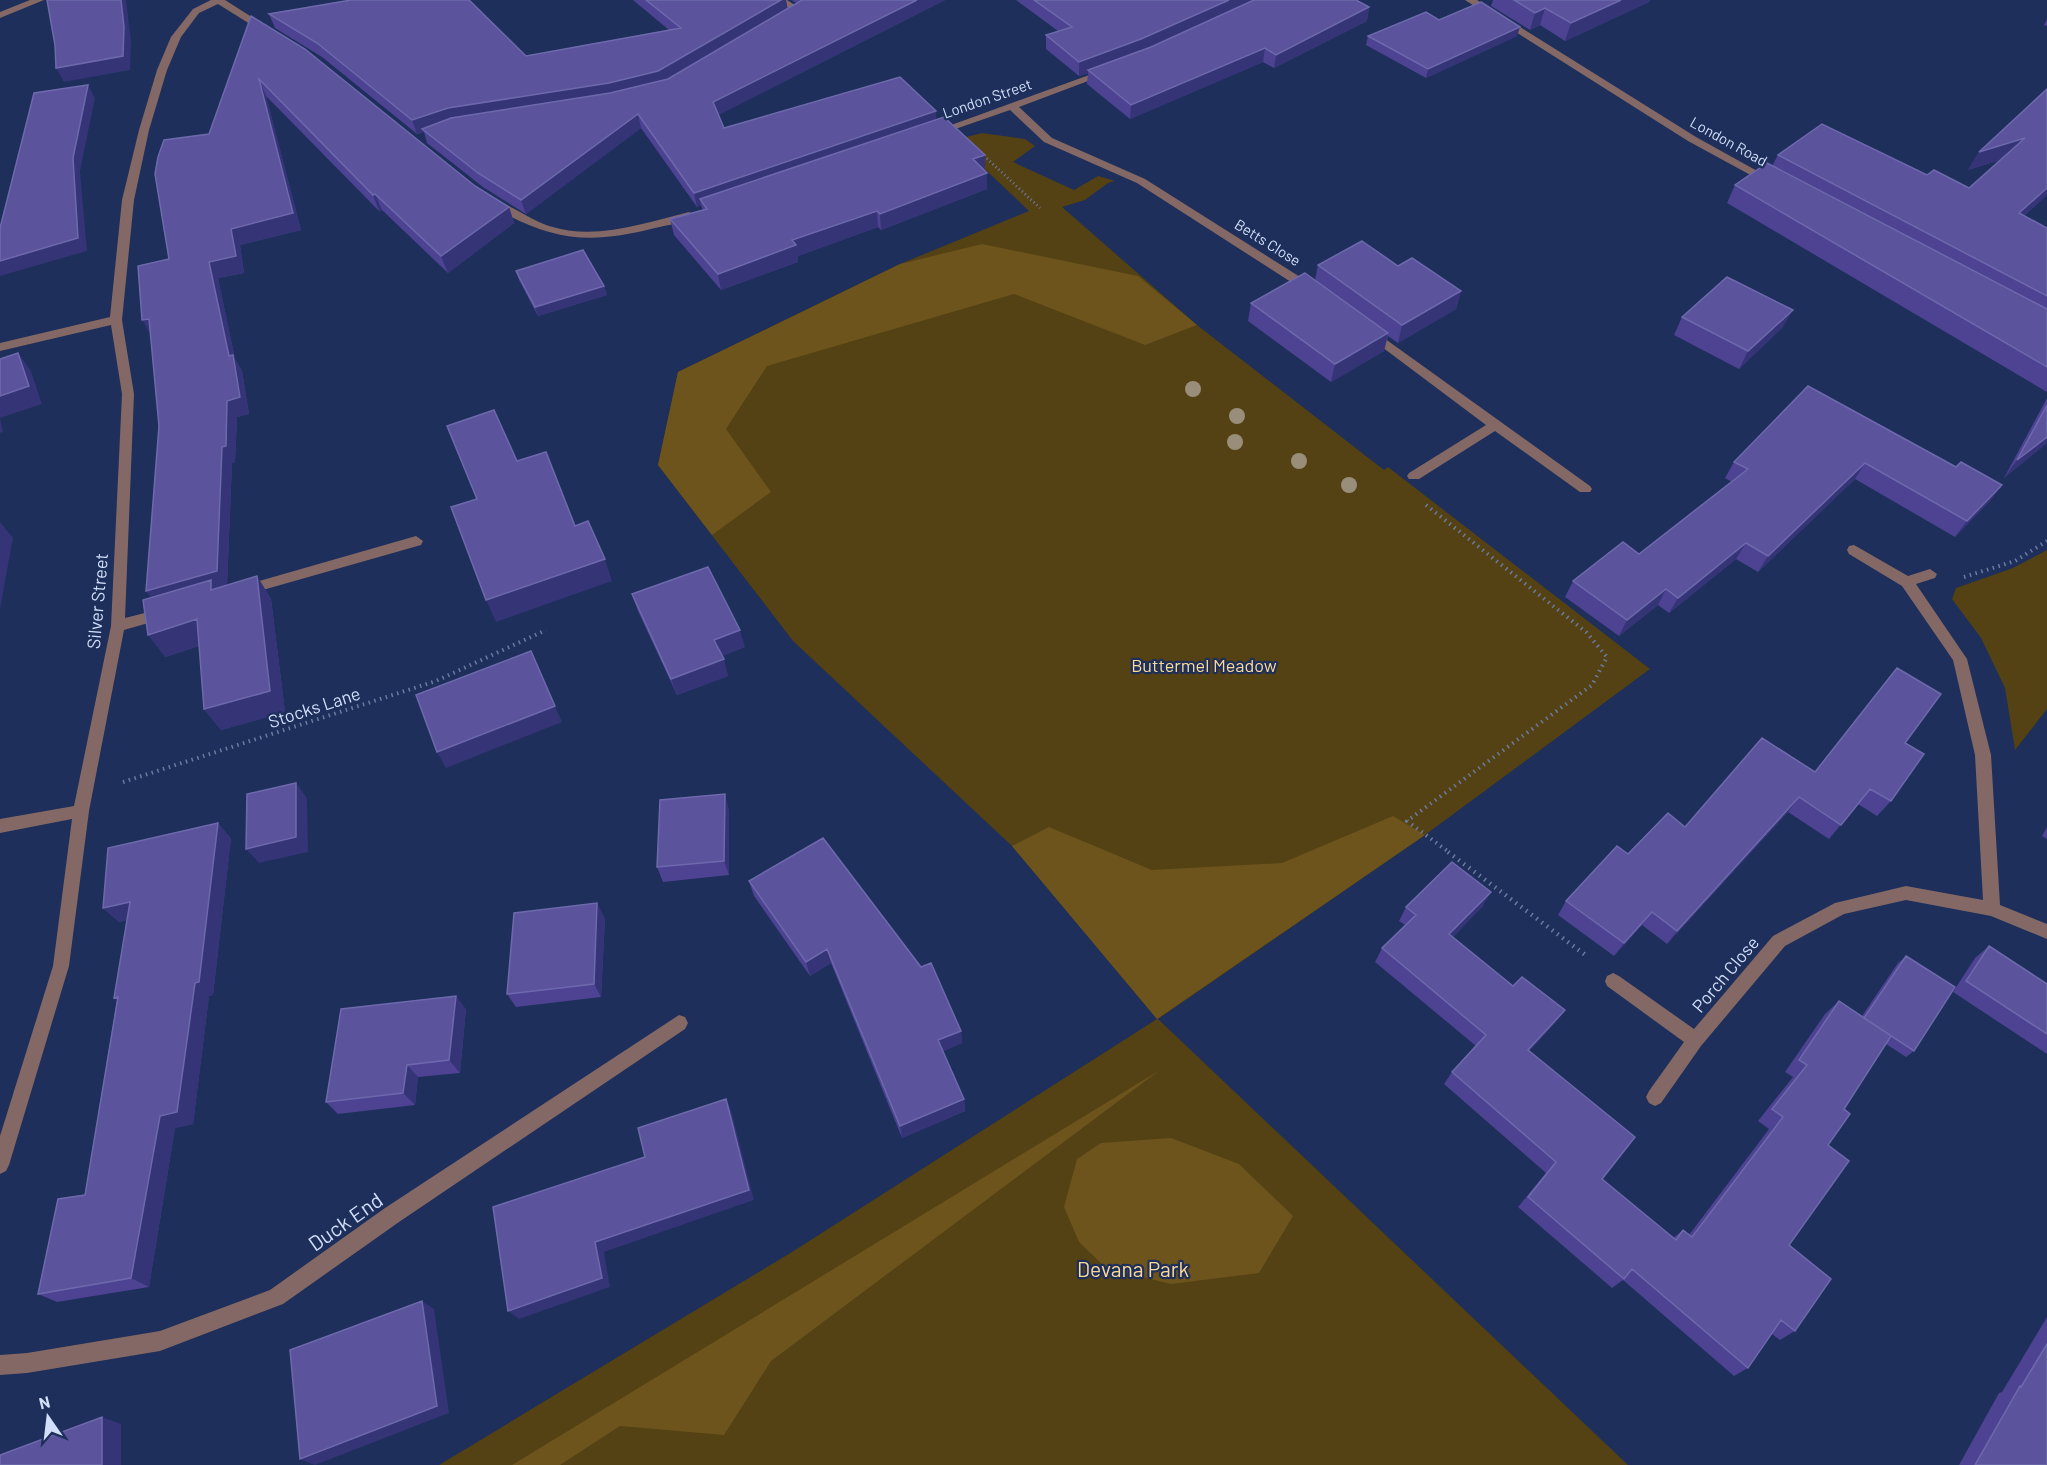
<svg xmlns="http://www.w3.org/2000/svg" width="2047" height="1465" font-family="Barlow,sans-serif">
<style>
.green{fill:#544114}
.forest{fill:#6c541c}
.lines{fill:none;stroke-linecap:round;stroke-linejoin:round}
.path-far2{stroke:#6b7b9f;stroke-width:3;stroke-dasharray:1 3;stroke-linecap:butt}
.path-far1{stroke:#6b7b9f;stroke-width:4;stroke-dasharray:1.5 4.5;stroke-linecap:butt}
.path{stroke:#6b7b9f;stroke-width:4.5;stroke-dasharray:1.5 5;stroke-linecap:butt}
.minor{fill:#846865;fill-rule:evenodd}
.tree{fill:#988e7a}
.wall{fill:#4d4392}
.shaded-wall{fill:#343477}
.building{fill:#5b549d;stroke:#6e69ac;stroke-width:1.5}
.labels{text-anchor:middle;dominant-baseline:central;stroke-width:4.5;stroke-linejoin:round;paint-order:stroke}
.far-street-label{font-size:15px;fill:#d2dffa;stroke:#1d2f5a}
.street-label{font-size:18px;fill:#d2dffa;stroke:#1d2f5a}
.park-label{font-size:18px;fill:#fddb94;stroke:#1d2f5a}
.near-street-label{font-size:21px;fill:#d2dffa;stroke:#1d2f5a}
.near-park-label{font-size:21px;fill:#fddb94;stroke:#1d2f5a}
</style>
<rect width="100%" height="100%" fill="#1d2f5a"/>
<!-- green -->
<path class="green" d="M982,133L1025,139L1035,146L1013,162L1074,190L1098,176L1115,181L1108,183L1085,200L1062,207L1197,325L1384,470L1388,467L1650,669L1425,835L1158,1019L1628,1465H439L792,1252L1157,1019L1012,846L793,641L658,465L678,372L900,264L1029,211L954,140Z
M2047,550V709L2015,750L2005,688L1981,638L1952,599L1956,588L2013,568Z"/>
<!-- forest -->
<path class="forest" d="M982,244L1138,276L1197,325L1145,345L1014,294L767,366L726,429L771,492L712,535L658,465L678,372L900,264Z
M1393,816L1425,835L1157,1019L1012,846L1049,827L1152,870L1282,863Z
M1160,1070L771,1361L724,1435L620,1426L560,1465H512Z
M1171,1138L1239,1164L1293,1216L1259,1273L1171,1284L1106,1268L1079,1242L1064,1207L1077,1159L1101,1143Z"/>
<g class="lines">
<!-- path-far2 -->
<path class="path-far2" d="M981,153L1040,208"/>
<!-- path-far1 -->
<path class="path-far1" d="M1426,505L1586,632L1607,657L1592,685L1407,821L1450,853
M1964,577L2015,561L2047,541
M123,782L436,681L546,630"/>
<!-- path -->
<path class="path" d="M1448,852L1588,957"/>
<!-- minor -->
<path class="minor" d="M30,0H44L0,18V12Z
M211,0H225L272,30L263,32L218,4L199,13L181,37L167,70L149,130L134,200L122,320L134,394L125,618L164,608L171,613L169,617L124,630L89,811L69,966L9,1165L6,1171L0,1174V1136L53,966L72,819L0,833V819L74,806L111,626L122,394L111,325L0,351V343L110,317L122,200L139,130L157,70L171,37L193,9Z
M775,0H787L804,11L796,13Z
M1465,0H1477L1696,137L1777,182L1771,185L1767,184L1688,141Z
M1103,70L1112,72L1019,107L1052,138L1145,179L1316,287V293H1308L1137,183L1044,142L1010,110L941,134H933L932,132Z
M495,201C514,206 530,220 549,226C596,241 644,223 689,212L695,215C686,223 667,225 655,228C588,245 552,241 491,206V202Z
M1370,328L1590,486L1592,489L1590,492H1580L1495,431L1419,479H1409L1407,476L1409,473L1486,425L1366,335L1364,332Z
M416,536L423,541L421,545L245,595L238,590L245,585Z
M1854,545L1908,576L1930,569L1937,574L1935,578L1916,584L1967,659L1991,755L2000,905L2047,924V939L1991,916L1906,900L1844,914L1785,946L1701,1046L1661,1103L1655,1106L1649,1103L1646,1097L1649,1091L1684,1042L1607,986L1605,981L1607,976L1613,973L1619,976L1694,1029L1773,936L1835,903L1906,886L1983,900L1975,755L1953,660L1902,586L1849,554L1847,550L1849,546Z
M679,1015L685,1017L688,1023L685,1029L399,1222L283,1304L160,1351L27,1373L0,1375V1355L27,1353L160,1331L270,1290L385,1208Z"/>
</g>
<!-- trees -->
<g class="tree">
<circle cx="1193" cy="389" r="8"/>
<circle cx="1237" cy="416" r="8"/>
<circle cx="1235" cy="442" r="8"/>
<circle cx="1299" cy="461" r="8"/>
<circle cx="1349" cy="485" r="8"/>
</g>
<!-- wall -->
<path class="wall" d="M633,0H786L787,8L797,3L791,0H945L718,115L724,128L936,111V120L985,155V171L987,173V189L881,230L878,227L798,256V262L721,290L674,235L670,219L703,210L701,205L697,207L641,128L526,214L483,187L427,143L424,132L417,134L322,57L275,28L269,14L526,56L669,30Z
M1016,0H1356L1369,7L1367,21L1274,68L1263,62L1130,119L1087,84L1088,73L1079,76L1046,49V35L1058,31Z
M1493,0H1650L1649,2L1565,41L1540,25L1530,30L1491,6Z
M251,16L475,186L509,207L514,223L448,273L382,210L379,211L266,96L301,230L240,245L244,273L218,278L235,359L242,371L249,414L237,417L235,462L232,463L227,585L257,576L271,599L285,712L221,730L204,709L199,646L165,657L151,597L146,591L159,426L169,259L209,134Z
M2047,19V26L2044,25Z
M1439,20L1517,36L1426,78L1366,45L1368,36Z
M2047,89V195L2024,216L2047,228V392L1727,203L1735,185L1772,166L1778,155L1927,175L1969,188L2000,160L1968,170L1979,152Z
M1318,265L1398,266L1461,291L1456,309L1398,343L1388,336L1384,351L1331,382L1248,321L1251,303L1315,280Z
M516,271L604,286L607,295L538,316L519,280Z
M1682,317L1783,327L1739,369L1674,335Z
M1808,386L1956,467L2002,485L1990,501L1955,537L1855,479L1758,572L1736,559L1669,613L1658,605L1619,636L1565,597L1573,581L1639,554L1732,482L1725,478L1734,462Z
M2047,398V443L2004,478Z
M632,594L745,647L722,656L728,676L677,695L638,611Z
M1905,743L1891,801L1877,816L1858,804L1829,839L1788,812L1667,944L1642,925L1614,956L1558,915L1566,901L1628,854L1685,827L1814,772Z
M729,810V875L663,882L657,867Z
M2047,827V839L2042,836Z
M231,838L213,995L209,996L193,1124L175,1128L149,1287L57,1302L38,1294L85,1195L117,1000L127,920L119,922L103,908Z
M749,881L961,1031L962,1043L943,1051L964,1099L965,1111L902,1138L831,963L810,976L754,896Z
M1483,906L1453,937L1513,986L1565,1010L1555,1023L1529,1051L1602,1179L1673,1238L1683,1230L1689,1235L1769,1129L1758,1121L1793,1077L1785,1072L1825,1014L1839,1001L1862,1016L1898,963L1906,956L1914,1051L1906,1057L1886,1044L1844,1109L1828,1145L1789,1245L1795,1331L1780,1340L1772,1334L1748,1368L1734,1376L1623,1280L1612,1288L1518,1207L1546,1173L1444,1084L1452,1072L1476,1046L1375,962L1382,948L1405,925L1399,921L1406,907Z
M605,918L601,997L516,1007L507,994Z
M1989,946L2047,984V1054L1953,992L1975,958Z
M466,1009L460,1073L418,1077L415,1105L338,1114L326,1102Z
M2047,1317V1465H1959L1999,1393L2002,1392Z"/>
<!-- shaded-wall -->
<path class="shaded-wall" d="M121,0H126L131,41L130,70L64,82L56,68Z
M781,0H786L788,11L661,85L422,129L424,132L417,134L412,120L448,108Z
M917,0H945L716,116L713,102Z
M1229,0H1258L1140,53L1088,70V73L1079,76V62Z
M1621,0H1650L1649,2L1565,41L1571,23Z
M1369,7L1367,21L1274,68L1276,55Z
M1545,8L1540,25L1530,30L1535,13Z
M1520,27L1517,36L1426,78L1428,69Z
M1265,48L1263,62L1130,119L1131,105Z
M259,79L266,96L301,230L240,245L244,273L218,278L235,359L242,371L249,414L237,417L235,462L232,463L227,587L158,606L146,591L222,447L229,356L209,262L231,229Z
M88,85L95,98L80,171L87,251L0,276V261L73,158Z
M936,111V125L700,199L701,205L697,207L694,193Z
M638,114L641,128L526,214L521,200Z
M2025,138L2014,156L1968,170L1979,152Z
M985,155V171L973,159Z
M987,173V189L881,230L880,214Z
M2047,188V195L2007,231L2019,213Z
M375,194L382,210L379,211L373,195Z
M509,207L514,223L448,273L441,256Z
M877,211L878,227L798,256V262L721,290L718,274L792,240Z
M604,286L607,295L538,316L535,307Z
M1461,291L1456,309L1398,343L1402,325Z
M1793,310L1783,327L1739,369L1748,351Z
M149,319L152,337L142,320Z
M1388,333L1384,351L1331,382L1335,364Z
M18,353L31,371L42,404L0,418L3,432L0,433V396Z
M2047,437V443L2004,478L2017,460Z
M1865,463L1855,479L1758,572L1768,556Z
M2002,485L1990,501L1955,537L1967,521Z
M0,522L13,538L0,609Z
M1746,543L1736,559L1669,613L1678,598Z
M605,559L612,581L496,622L486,600Z
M257,576L271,599L285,712L221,730L204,709Z
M1666,589L1658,605L1619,636L1627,620Z
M197,619L214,641L165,657L148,635Z
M740,630L745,647L719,657L714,640Z
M531,651L562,722L446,768L437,752Z
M724,659L728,676L677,695L671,679Z
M296,783L307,798L308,852L259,863L246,849Z
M725,794L729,810V875L724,861Z
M1799,797L1788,812L1667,944L1677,931Z
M218,823L231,838L213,995L209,996L193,1124L175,1128L149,1287L131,1278L160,1116L195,983Z
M1491,892L1483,906L1442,948L1449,934Z
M130,902L145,916L119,922L103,908Z
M597,903L605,918L601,997L594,984Z
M1652,912L1642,925L1614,956L1624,943Z
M827,949L831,963L810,976L806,962Z
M456,996L466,1009L460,1073L449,1060Z
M1565,1010L1555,1023L1519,1063L1528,1050Z
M961,1031L962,1043L940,1053L938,1040Z
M407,1065L418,1077L415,1105L403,1093Z
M726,1099L731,1110L754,1200L604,1252L610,1287L519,1319L508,1311L595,1242Z
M964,1099L965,1111L902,1138L900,1126Z
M422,1301L434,1309L449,1413L315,1465L300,1459Z
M102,1417L121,1424V1465H102Z"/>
<!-- building -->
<path class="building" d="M47,0H121L124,27L123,56L56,68L55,45Z
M351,0H469L526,56L681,28L646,0H781L658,71L609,83L448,108L412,120L317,43L269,14Z
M802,0H917L713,102L724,128L900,77L936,111L694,193L638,114L521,200L478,173L422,129L451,118L610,93L668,79Z
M1034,0H1229L1141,39L1079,62L1046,35L1072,27Z
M1254,0H1356L1369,7L1276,55L1265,48L1131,105L1088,70L1151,47Z
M1514,0H1621L1571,23L1545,8L1535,13Z
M1481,2L1520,27L1428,69L1368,36L1426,12L1439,20Z
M251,16L305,49L475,186L509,207L441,256L375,194L373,195L259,79L293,213L231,229L236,256L209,262L229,356L233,355L240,397L227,401L226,446L222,447L217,571L146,591L159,426L149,319L142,320L138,266L169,259L155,174L158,157L164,140L209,134Z
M88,85L73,158L78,238L0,261V228L34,93Z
M2047,89V188L2019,213L2047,228V296L1778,155L1822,124L1927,175L1934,170L1969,188L2025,138L1979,152Z
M944,117L985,155L973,159L987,173L880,214L877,211L792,240L796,245L718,274L670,219L707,209L700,199Z
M1767,163L2047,309V367L1735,185Z
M1362,241L1398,266L1412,258L1461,291L1402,325L1318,265Z
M583,250L604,286L535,307L516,271Z
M1305,273L1388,333L1335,364L1251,303Z
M1727,277L1793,310L1748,351L1682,317Z
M18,353L29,386L0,396V359Z
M1808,386L1956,467L1961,462L2002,485L1967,521L1865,463L1768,556L1746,543L1678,598L1666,589L1627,620L1573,581L1623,542L1639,554L1748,469L1734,462Z
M2047,405V437L2017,460Z
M494,410L517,461L546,452L575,526L588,521L605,559L486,600L451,507L477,499L447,426Z
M708,567L740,630L714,640L724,659L671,679L632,594Z
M257,576L270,691L204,709L197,619L148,635L143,600L211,580V590Z
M531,651L555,706L437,752L416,695Z
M1897,668L1941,694L1905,743L1924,754L1891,801L1870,789L1841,825L1799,797L1677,931L1652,912L1624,943L1566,901L1617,846L1628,854L1668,813L1685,827L1762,738L1815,772Z
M296,783V837L246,849L247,794Z
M725,794L724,861L657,867L660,800Z
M218,823L199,982L195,983L177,1112L160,1116L131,1278L38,1294L58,1199L85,1195L118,997L114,998L130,902L103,908L108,848Z
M823,838L921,967L931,963L961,1031L938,1040L964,1099L900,1126L827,949L806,962L749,881Z
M1452,862L1491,892L1449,934L1513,986L1522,977L1565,1010L1528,1050L1635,1137L1602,1179L1676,1240L1683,1230L1692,1237L1783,1117L1772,1109L1807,1065L1799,1060L1839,1001L1891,1036L1844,1109L1850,1114L1828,1145L1849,1161L1789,1245L1831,1279L1795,1331L1781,1320L1748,1368L1632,1269L1624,1279L1528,1197L1556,1162L1452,1072L1486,1035L1382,948L1416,915L1406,907Z
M597,903L594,984L507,994L514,913Z
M1989,946L2047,984V1034L1966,981Z
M1906,956L1955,987L1914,1051L1864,1018Z
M456,996L449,1060L407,1065L403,1093L326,1102L341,1009Z
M726,1099L749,1190L595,1242L602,1278L508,1311L493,1207L645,1157L638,1128Z
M422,1301L437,1406L300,1459L290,1350Z
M2047,1344V1465H1975L2020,1386L2021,1387Z
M102,1417V1465H0V1455Z"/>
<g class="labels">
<!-- far-street labels -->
<g class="far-street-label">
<text transform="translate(987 98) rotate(-19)">London Street</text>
<text transform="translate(1729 141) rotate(29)">London Road</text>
<text transform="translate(1268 242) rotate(32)">Betts Close</text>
</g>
<!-- street labels -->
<g class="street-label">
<text transform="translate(97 601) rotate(-85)">Silver Street</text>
<text transform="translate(314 707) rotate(-18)">Stocks Lane</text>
<text transform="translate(1725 974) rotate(-50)">Porch Close</text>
</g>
<!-- park labels -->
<g class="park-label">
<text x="1204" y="665">Buttermel Meadow</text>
</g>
<!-- near-street labels -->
<g class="near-street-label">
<text transform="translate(345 1221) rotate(-35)">Duck End</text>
</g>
<!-- near-park labels -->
<g class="near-park-label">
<text x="1133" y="1268">Devana Park</text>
</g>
</g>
<!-- north arrow -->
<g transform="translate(48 1417) rotate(346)" stroke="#1d2f5a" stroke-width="4.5" paint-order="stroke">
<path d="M0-4.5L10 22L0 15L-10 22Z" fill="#d2dffa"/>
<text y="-9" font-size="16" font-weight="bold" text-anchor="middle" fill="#d2dffa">N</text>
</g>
</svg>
